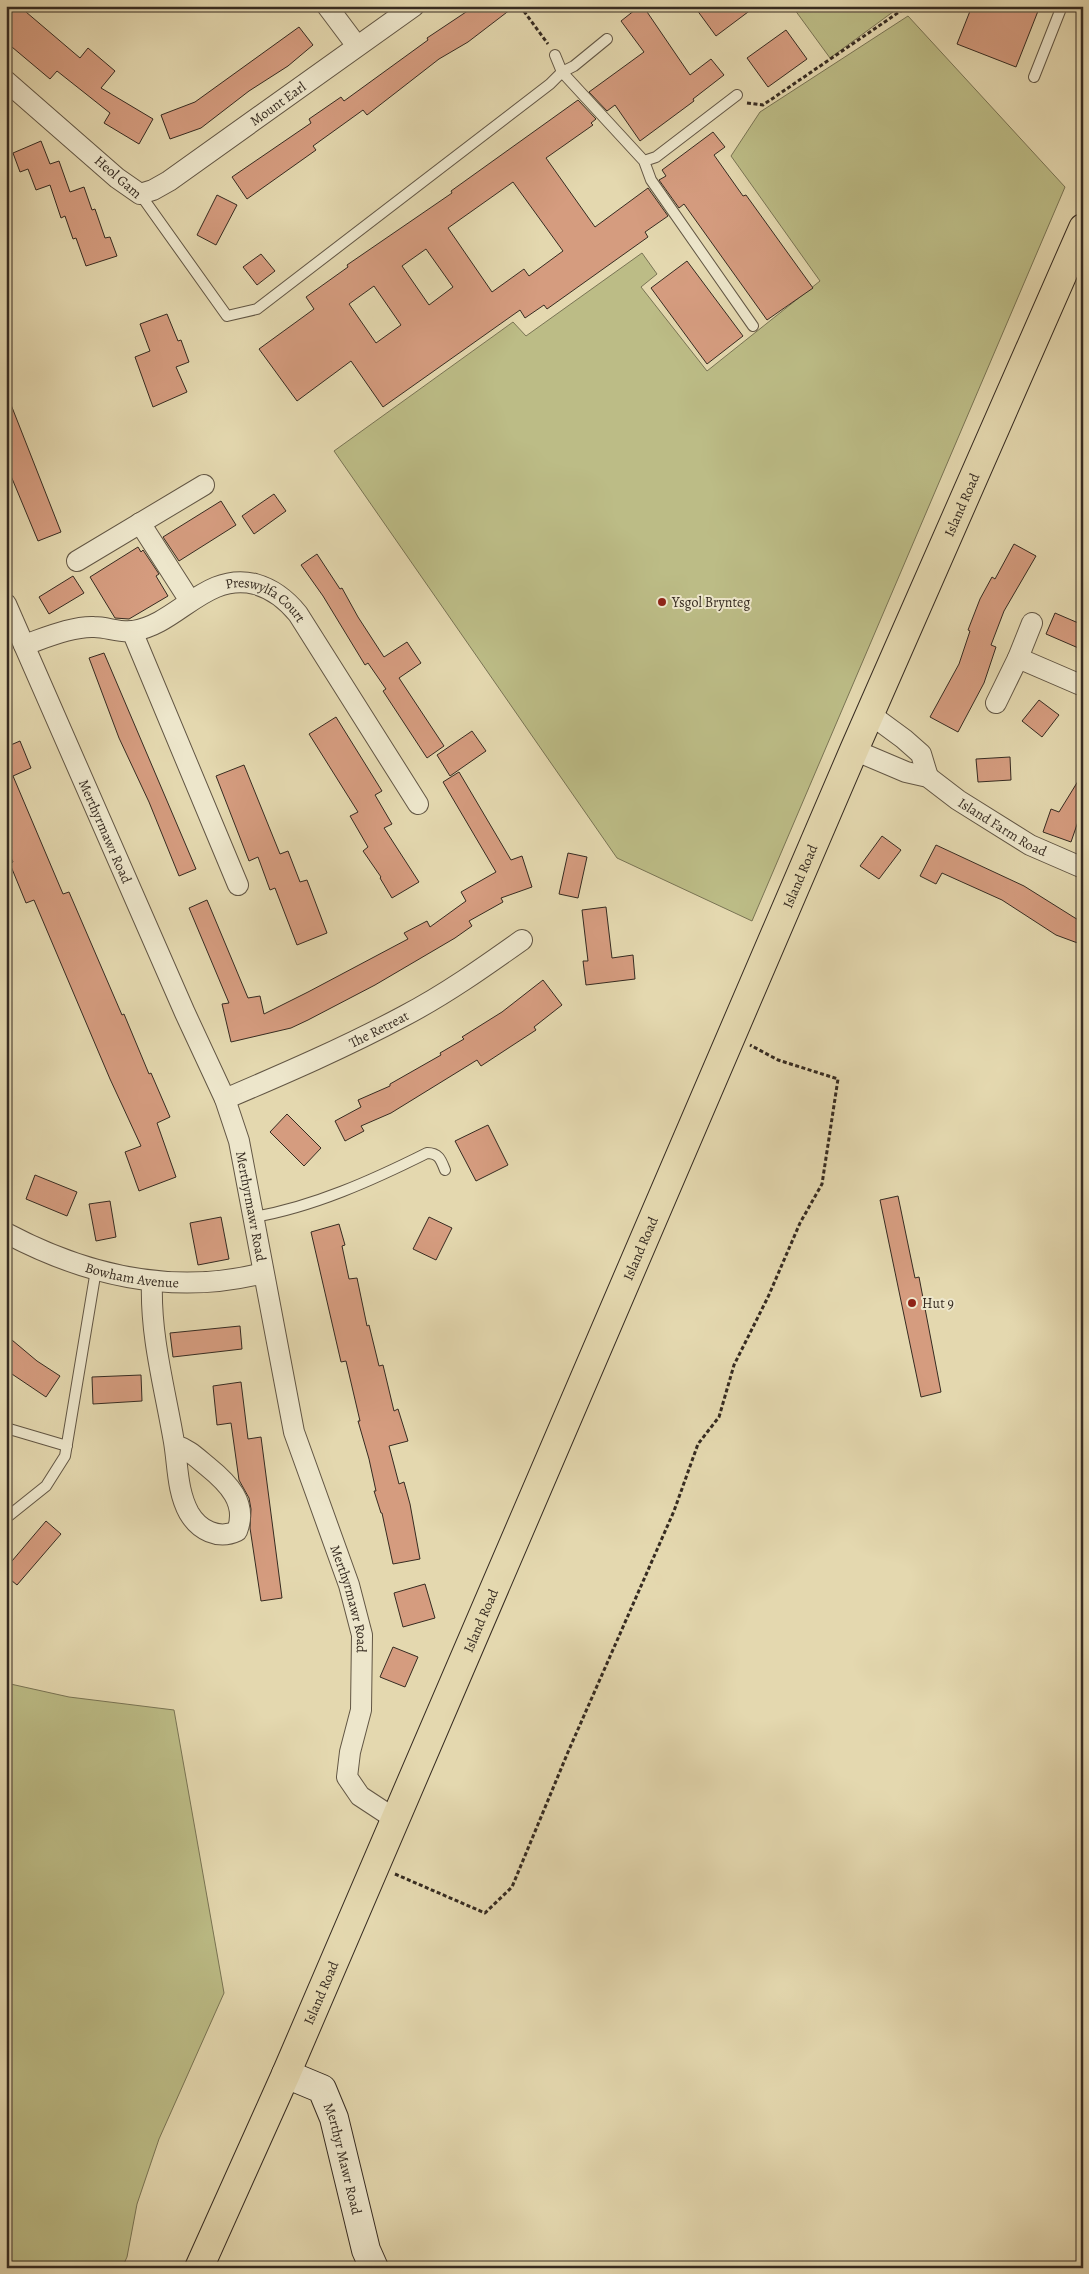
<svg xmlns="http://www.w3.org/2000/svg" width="1089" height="2274" font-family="Alegreya,serif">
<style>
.green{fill:#bcbc86;stroke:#797454}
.building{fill:#d59c7f;stroke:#362b21;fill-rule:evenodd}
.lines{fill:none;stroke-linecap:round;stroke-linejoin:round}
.lane-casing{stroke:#625644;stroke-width:12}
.street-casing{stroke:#625644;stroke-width:22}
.secondary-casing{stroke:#362b21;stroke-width:30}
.primary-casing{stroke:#362b21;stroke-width:30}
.path{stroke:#362b21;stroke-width:3;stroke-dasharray:4 2.5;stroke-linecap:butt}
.lane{stroke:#ede6cb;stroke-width:10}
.street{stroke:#ede6cb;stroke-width:20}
.secondary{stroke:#ede6cb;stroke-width:28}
.primary{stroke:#e4d8af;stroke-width:28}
.poi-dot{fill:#8f2418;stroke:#ede6cb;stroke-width:2}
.labels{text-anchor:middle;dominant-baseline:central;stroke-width:4;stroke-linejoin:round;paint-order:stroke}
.street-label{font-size:14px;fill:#362b21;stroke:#ede6cb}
.poi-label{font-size:14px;fill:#362b21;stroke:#ede6cb;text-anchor:start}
</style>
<rect width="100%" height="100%" fill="#e4d8af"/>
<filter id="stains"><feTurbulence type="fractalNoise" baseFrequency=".004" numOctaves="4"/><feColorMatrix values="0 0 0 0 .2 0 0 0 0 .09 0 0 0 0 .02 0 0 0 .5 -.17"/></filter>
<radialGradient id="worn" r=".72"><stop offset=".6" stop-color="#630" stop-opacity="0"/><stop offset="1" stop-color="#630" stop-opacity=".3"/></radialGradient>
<!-- green -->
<path class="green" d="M792,6H901L830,58Z
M908,16L1065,187L752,921L617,858L334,451L513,322L526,336L642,253L657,274L641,287L707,371L820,281L731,156L760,112Z
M6,1683L69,1697L174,1710L224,1993L159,2139L137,2204L127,2257L122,2268H6Z"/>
<!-- building -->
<path class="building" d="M6,6H19L80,58L88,48L115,71L101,88L153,119L139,144L104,123L110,113L57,71L50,79L6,42Z
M475,6H515L468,42L439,59L367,115L363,110L313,146L316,150L247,199L232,177L311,123L309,119L341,97L344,101L428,40L427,38Z
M640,6H643L690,75L711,59L724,75L693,99L694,101L640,141L615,105L607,111L589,92L644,52L621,21Z
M694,6H756L716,36Z
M972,6H1040L1016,67L957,44Z
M299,27L313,45L288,66L249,91L201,128L170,139L161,115L195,102Z
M786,30L807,59L768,87L747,58Z
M578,100L596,119L591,123L593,125L546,158L595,227L648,188L668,216L645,232L648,237L547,309L544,305L525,318L520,310L383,407L351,361L297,401L259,349L314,309L306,297L348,267L347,265L452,193L451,191ZM513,182L563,251L529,276L524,269L492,292L448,228ZM426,249L453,287L429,305L402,266ZM374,286L401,325L376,343L349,304Z
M713,132L725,147L714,155L743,196L746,195L813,288L767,320L684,204L679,208L659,180L666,176L662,170Z
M41,141L50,164L59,161L70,192L84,187L92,210L95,209L105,238L110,237L117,256L86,266L76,238L73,239L65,216L61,218L50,185L36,190L28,169L20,172L13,153Z
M217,195L237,205L216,245L197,235Z
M261,254L275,271L257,285L243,267Z
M687,261L743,336L707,364L651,288Z
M167,314L178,341L181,340L189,362L176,367L187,392L153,407L135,357L150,351L140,324Z
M6,392L61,532L38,541L6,464Z
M274,494L286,511L254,534L242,516Z
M221,501L236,525L179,561L163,537Z
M1014,544L1036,556L1004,611L991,645L996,647L984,683L958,732L930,717L959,664L970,631L968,630L980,599L992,577L995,579Z
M138,547L141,552L143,550L159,574L156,576L168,596L129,619L115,618L90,577Z
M317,554L340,589L342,588L358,617L384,657L407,642L421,663L399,678L444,746L427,758L383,691L386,689L368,663L365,665L323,596L301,565Z
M73,576L84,593L49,614L39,597Z
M1055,613L1083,625V650L1046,634Z
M104,653L196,869L179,876L149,802L119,738L89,658Z
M1039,700L1059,715L1042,737L1022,721Z
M336,717L382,791L375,795L392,824L384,828L419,882L392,898L380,878L381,877L363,851L368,847L350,816L358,812L309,734Z
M472,731L486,751L450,776L437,755Z
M20,741L31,768L13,776L63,894L69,892L122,1015L124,1014L149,1074L151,1073L170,1117L157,1123L176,1177L139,1191L125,1152L141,1146L110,1079L34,900L26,903L10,864L13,862L6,848V747Z
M1010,757L1011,780L978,782L976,759Z
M244,765L280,854L288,851L300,882L307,880L327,933L297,945L275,888L270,890L258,857L249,861L216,776Z
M459,772L511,860L522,856L532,887L501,898L503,902L469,921L472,926L455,938L375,985L308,1020L291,1028L231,1042L222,1004L229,1003L189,908L207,900L248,998L260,996L264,1014L308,992L408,939L404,933L427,921L430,927L466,901L461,892L496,872L443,782Z
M1083,773V807L1071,842L1043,832L1051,809L1059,812Z
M882,836L901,850L879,879L860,866Z
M936,845L1024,886L1083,923V945L1056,935L1002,900L942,873L936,884L920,876Z
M568,853L587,857L578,898L559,894Z
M606,907L612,958L633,955L635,979L586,985L583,961H588L582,910Z
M543,980L562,1005L534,1027L536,1030L481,1066L477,1060L391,1113L361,1126L364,1131L345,1141L335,1121L361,1107L358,1100L390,1086V1084L441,1055L440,1053L464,1039L462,1037L502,1012Z
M287,1114L321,1148L304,1166L270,1132Z
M488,1125L508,1165L476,1181L455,1141Z
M35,1175L77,1192L67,1216L26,1199Z
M898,1196L915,1278L919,1277L941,1392L921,1397L880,1200Z
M110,1201L116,1237L96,1241L89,1204Z
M221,1217L229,1259L198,1265L190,1223Z
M429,1217L452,1228L436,1260L413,1249Z
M339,1224L345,1245L342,1246L349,1279L357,1278L367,1326L369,1325L379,1366L383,1365L394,1411L398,1409L408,1441L389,1446L399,1484L404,1482L410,1504L420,1559L393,1564L382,1513H381L374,1491H376L369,1459L358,1421H360L346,1361L341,1362L311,1232Z
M240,1326L242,1349L173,1357L170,1333Z
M6,1335L37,1361L60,1376L46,1397L6,1370Z
M141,1375L142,1401L93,1404L92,1377Z
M241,1382L248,1439L261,1437L282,1598L261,1601L250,1528L251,1509L249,1498L239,1480L231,1423L217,1425L213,1386Z
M46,1521L61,1534L17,1585L6,1576V1568Z
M425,1584L435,1618L403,1627L394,1593Z
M393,1647L418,1657L405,1687L380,1677Z"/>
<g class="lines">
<!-- lane casing -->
<g class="lane-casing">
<path id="lane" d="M607,39L574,66L562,72L644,161L656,157L737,95
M1034,77L1062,6
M644,161L651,180L753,326
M140,194L227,316L257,309L550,84L562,72L555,55
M254,1217C313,1207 373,1180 427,1153C439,1153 441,1160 445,1170
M6,1428L67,1446
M6,1518L46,1486L65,1456L96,1270"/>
</g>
<!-- street casing -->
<g class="street-casing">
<g id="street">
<path d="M327,6L357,46"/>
<path id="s1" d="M6,81L117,178L140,194L153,190L169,181L414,6"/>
<path d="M140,523L190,601"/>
<path d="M77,561L204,485"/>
<path id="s2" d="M6,604L185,1013L225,1099L239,1141L294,1432L349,1585L362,1635L361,1710L350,1752L347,1777L360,1796L395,1819"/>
<path d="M132,631L238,885"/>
<path id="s3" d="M24,645C45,638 73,626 94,627C107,627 120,633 133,631C178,624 205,572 255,584C273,589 286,599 298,614L418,804"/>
<path d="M1018,658L1083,686"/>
<path d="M996,703L1018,658L1032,623"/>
<path d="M870,714L904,739L921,754L928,777"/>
<path id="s4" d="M854,750L906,772L928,777L958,800L1030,845L1083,868"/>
<path id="s5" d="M225,1099C286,1073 346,1047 404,1016C446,994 484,967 522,940"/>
<path id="s6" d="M6,1233C87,1276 173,1296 263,1273"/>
<path d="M152,1282C150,1336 165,1389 174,1442C178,1466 177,1491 189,1513C199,1530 218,1540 237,1531C248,1503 228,1483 207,1466C196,1457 188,1449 175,1445"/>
</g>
</g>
<!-- secondary casing -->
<g class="secondary-casing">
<g id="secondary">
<path id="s7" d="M286,2074L322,2089L334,2118L366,2250L374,2268"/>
</g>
</g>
<!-- primary casing -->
<g class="primary-casing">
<g id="primary">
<path id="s8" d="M199,2268L286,2074L854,750L1083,228"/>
</g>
</g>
<!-- path -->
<path class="path" d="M520,6L548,44
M747,103L763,105L908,6
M395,1874L485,1913L512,1887L568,1752L674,1511L698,1444L719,1417L734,1365L768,1297L800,1223L822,1184L838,1079L778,1060L750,1045"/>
<!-- lane -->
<use href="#lane" class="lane"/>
<!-- street -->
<use href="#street" class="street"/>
<!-- secondary -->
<use href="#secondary" class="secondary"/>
<!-- primary -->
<use href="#primary" class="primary"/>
</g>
<!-- markers -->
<g class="poi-dot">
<circle cx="662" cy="602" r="5"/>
<circle cx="912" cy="1303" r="5"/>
</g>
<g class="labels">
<!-- street labels -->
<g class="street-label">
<text stroke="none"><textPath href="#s1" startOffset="341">Mount Earl</textPath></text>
<text transform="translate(118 177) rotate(41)">Heol Gam</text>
<text stroke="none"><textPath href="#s8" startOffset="1921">Island Road</textPath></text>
<text stroke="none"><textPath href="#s3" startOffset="262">Preswylfa Court</textPath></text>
<text stroke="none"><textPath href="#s4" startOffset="169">Island Farm Road</textPath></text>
<text stroke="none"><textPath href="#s2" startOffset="248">Merthyrmawr Road</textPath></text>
<text stroke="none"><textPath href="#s8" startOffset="1516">Island Road</textPath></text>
<text stroke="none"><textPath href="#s5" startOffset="169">The Retreat</textPath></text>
<text stroke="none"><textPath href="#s2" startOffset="652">Merthyrmawr Road</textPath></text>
<text stroke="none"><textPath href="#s8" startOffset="1111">Island Road</textPath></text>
<text stroke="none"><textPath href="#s6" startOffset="134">Bowham Avenue</textPath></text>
<text stroke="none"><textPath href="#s2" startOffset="1058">Merthyrmawr Road</textPath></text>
<text stroke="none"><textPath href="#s8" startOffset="706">Island Road</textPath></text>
<text stroke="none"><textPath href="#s8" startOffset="301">Island Road</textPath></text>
<text stroke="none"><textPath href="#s7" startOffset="112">Merthyr Mawr Road</textPath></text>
</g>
<!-- poi labels -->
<g class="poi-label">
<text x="672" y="602">Ysgol Brynteg</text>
<text x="922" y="1303">Hut 9</text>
</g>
</g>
<!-- margin -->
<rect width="1089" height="2274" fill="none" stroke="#e4d8af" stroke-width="25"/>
<rect x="8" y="8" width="1074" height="2259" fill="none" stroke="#362b21" stroke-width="2.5"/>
<rect x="12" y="12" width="1064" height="2249" fill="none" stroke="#362b21"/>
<rect width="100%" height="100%" filter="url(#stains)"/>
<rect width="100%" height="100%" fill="url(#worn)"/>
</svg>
